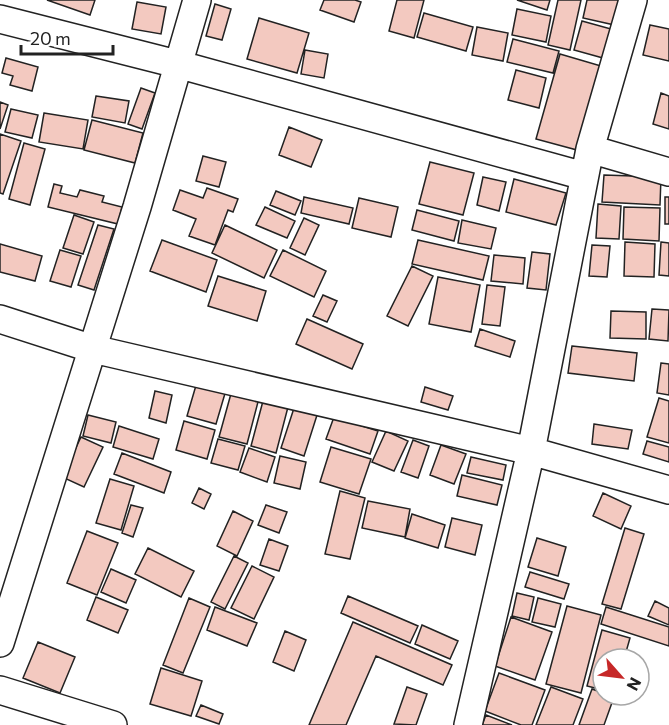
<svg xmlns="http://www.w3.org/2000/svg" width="669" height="725" font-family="Commissioner,sans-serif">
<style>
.building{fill:#f3c9c0;stroke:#222;stroke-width:1.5}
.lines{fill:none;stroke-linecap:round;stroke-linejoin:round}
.minor-casing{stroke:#222;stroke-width:30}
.minor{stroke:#fff;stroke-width:27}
</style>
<rect width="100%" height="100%" fill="#fff"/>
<!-- building -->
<path class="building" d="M47,0H95L90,15Z
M324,0H355L361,2L354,22L320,10Z
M397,0H424L414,38L389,31Z
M517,0H550L547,10Z
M558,0H581L570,50L548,45Z
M587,0H625L619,26L583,18Z
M137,2L166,7L161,34L132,29Z
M215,4L231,9L222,40L206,36Z
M517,9L551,16L546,42L512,35Z
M424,13L473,27L466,51L417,37Z
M259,18L309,33L297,73L247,59Z
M582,21L611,29L603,58L574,50Z
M650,25L669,29V61L643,55Z
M477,27L508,33L503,61L472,55Z
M513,39L559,51L553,73L507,62Z
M305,50L328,54L324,78L301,74Z
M560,54L601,66L577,150L536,139Z
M6,58L38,67L32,91L10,85L13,76L2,73Z
M516,70L546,78L539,108L508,100Z
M141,88L155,93L142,129L128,124Z
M661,93L669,96V129L653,124Z
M96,96L129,101L125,123L92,117Z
M0,102L8,105L0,129Z
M11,109L38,115L32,138L5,132Z
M44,113L88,120L83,149L39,142Z
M92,120L143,133L135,163L84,150Z
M289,127L322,140L311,167L279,155Z
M0,134L21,141L3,194L0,193Z
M24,143L45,149L30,205L9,199Z
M203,156L226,162L219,187L196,181Z
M430,162L474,173L463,215L419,204Z
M604,175L661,177L660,205L602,202Z
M483,177L506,182L499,211L477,205Z
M514,179L566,193L556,225L506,212Z
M54,184L62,186L60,193L77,197L80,190L104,196L102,202L122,207L118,224L48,207Z
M207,188L238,199L233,212L228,210L215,245L189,236L196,219L173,210L180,190L203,198Z
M276,191L301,201L295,215L270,205Z
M304,197L353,208L349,224L301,213Z
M665,197H669V224H665Z
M359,198L398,207L391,237L352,228Z
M598,204L621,206L619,239L596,238Z
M265,207L295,221L287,238L256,225Z
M624,207L660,208L659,241L623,239Z
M417,210L459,221L454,241L412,230Z
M74,215L94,222L83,254L63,248Z
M304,218L319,225L305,255L290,248Z
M462,220L496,228L491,249L458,243Z
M98,225L114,229L94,290L78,285Z
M225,225L277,250L264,278L212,253Z
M162,240L217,260L206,292L150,271Z
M418,240L489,256L483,280L412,264Z
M625,242L655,244L654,277L624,276Z
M661,242L669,243V276L659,275Z
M0,244L42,256L35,281L0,272Z
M592,245L610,246L607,277L589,276Z
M60,250L81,256L71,287L50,281Z
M283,250L326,271L314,297L270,276Z
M532,252L550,254L546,290L527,288Z
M494,255L525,258L523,284L491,281Z
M412,266L433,276L408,326L387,316Z
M218,276L266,291L257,321L208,306Z
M438,277L480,285L471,332L429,324Z
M487,285L505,287L500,326L482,324Z
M323,295L337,301L327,322L313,316Z
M652,309L669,310L668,341L649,339Z
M611,311L646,312V339L610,338Z
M307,319L363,344L352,369L296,344Z
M480,329L515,341L510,357L475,346Z
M572,346L637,353L634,381L568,373Z
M661,363L669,364V395L657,393Z
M197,382L226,390L216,424L187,416Z
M425,387L453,396L448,410L421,402Z
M232,390L259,398L247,444L219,437Z
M155,391L172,395L166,423L149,418Z
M659,398L669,401V443L647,437Z
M263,401L288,407L276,453L251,446Z
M295,405L318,412L304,456L281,448Z
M88,415L116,422L111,443L83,436Z
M334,417L378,431L370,454L326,439Z
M184,421L215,430L207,459L176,450Z
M594,424L632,430L628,449L592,444Z
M119,426L159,439L153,459L113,447Z
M386,431L408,441L394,471L372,462Z
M81,437L103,447L84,487L62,477Z
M218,439L245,446L238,470L211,463Z
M413,440L429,446L418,478L401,472Z
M647,441L669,447V462L643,454Z
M441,445L466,454L454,484L430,475Z
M331,447L371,459L359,494L320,482Z
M249,448L275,457L267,482L240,472Z
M122,453L171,472L164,493L114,474Z
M280,456L306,462L300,489L274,483Z
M471,457L506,465L503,480L467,473Z
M462,475L502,485L497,505L457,496Z
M110,479L134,486L121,530L96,523Z
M199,488L211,494L204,509L192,503Z
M340,491L365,498L350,559L325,554Z
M603,493L631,506L621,529L593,516Z
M368,501L410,509L405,537L362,528Z
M131,505L143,508L133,537L122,533Z
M266,505L287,512L279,533L258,525Z
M233,511L253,521L237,556L217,546Z
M412,514L445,525L438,548L405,538Z
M452,518L482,525L475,555L445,547Z
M625,528L644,534L621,609L602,604Z
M87,531L118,543L97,595L67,583Z
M537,538L566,547L558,576L528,567Z
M269,539L288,546L279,571L260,565Z
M148,548L194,571L181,597L135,574Z
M234,556L248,563L225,609L211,602Z
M252,566L274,577L254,619L231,608Z
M111,569L136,580L126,603L101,592Z
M530,572L569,584L564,599L525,587Z
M517,593L534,597L529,620L512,616Z
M348,596L418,626L410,643L341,613Z
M96,597L128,610L118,633L87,620Z
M189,598L210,607L183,673L163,665Z
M538,598L561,604L555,627L532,622Z
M655,601L669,608V625L648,616Z
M567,606L601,615L581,693L546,684Z
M215,607L257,623L247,646L207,630Z
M606,607L669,627V646L601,624Z
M511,617L552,632L535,680L495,666Z
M353,622L452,665L443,685L376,656L346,725H309Z
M422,625L458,641L450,659L415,644Z
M602,630L630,638L624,659H603V690L587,686Z
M285,631L306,640L294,671L273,662Z
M38,642L75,657L60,693L23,678Z
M161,668L202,681L191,716L150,704Z
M499,673L545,690L532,725H521L485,711Z
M407,687L427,694L416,725L394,724Z
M551,687L583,699L573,725H536Z
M592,689L603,693V695L614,697L604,725H579Z
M201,705L223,714L219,724L196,716Z
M486,715L512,725H482Z"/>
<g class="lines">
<!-- minor casing -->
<g class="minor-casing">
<path id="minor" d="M0,19L177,64L584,176
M590,149L669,172
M0,319L93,349L531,451L669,490
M0,643L137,207L197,0
M0,690L113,725
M468,725L531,451L590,149L633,0"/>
</g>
<!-- minor -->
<use href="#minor" class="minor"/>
</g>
<!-- north arrow -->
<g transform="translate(621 677) rotate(118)"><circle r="28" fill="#ffffff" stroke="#a7a7a7" stroke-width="1.5"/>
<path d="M0-4.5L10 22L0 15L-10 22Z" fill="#c62828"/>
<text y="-9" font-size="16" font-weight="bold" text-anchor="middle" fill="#222222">N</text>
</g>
<!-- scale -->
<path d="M21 45v9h92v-9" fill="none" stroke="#222222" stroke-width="3"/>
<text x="30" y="45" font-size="18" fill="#222222" stroke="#ffffff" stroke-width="4.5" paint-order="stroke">20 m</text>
</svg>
